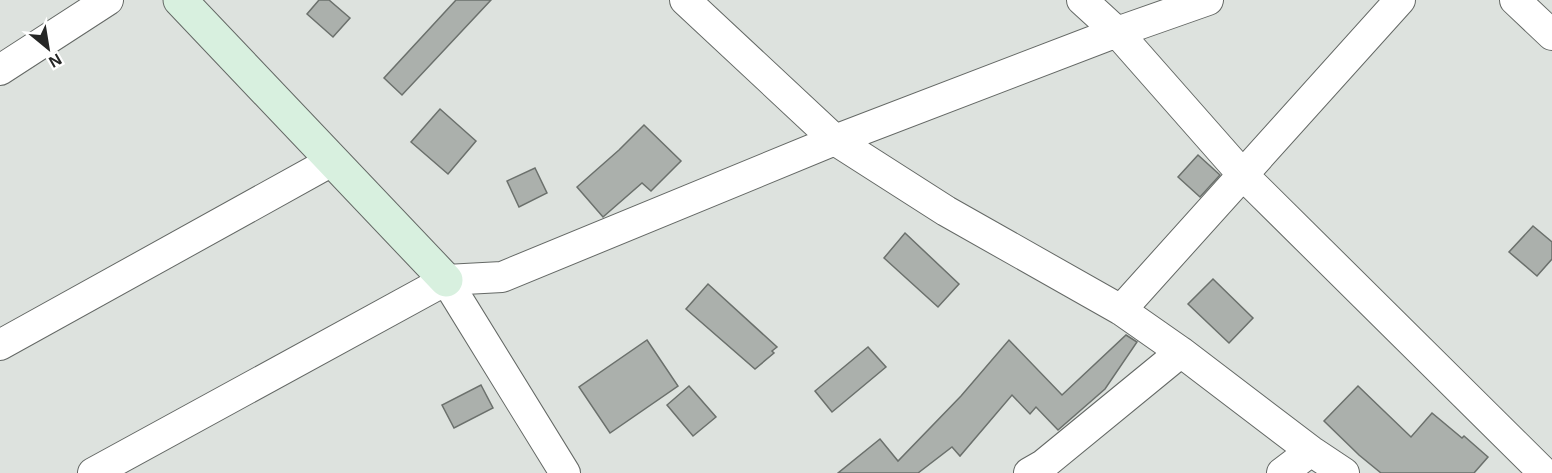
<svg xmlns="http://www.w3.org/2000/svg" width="1552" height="473" font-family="Helvetica,sans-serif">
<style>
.building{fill:#abb0ac;stroke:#6b706c;stroke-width:1.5}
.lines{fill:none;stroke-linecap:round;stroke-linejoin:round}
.street-casing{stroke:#646865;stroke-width:32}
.secondary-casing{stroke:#646865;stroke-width:35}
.street{stroke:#fff;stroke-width:30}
.secondary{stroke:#d8f0df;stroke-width:33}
</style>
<rect width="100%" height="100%" fill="#dde2de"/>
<!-- building -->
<path class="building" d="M319,0H329L350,18L333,37L307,14Z
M456,0H491L402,95L384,78Z
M440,109L476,141L448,174L411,142Z
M644,125L681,161L651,191L642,183L603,217L577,187L619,150Z
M1198,155L1220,175L1200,197L1178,177Z
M535,168L547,193L519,207L507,181Z
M1533,226L1552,242V259L1537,276L1509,252Z
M905,233L959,284L938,307L884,258Z
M1213,279L1253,318L1229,343L1188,304Z
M708,284L777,347L772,351L774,353L755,369L686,309Z
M1126,335L1137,342L1105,389L1058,430L1036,407L1030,414L1012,395L960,456L952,447L918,473H838L880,439L898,461L961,396L1009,340L1062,395Z
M647,340L678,386L610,433L579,387Z
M868,347L886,367L832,412L815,391Z
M481,385L493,408L454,428L442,405Z
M689,386L716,417L693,436L667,405Z
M1358,386L1411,437L1432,413L1462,438L1464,436L1488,457L1474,473H1381L1359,455L1324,421Z"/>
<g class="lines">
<!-- street casing -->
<g class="street-casing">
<path id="street" d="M685,0L835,140L946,211L1121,310L1181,352L1311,451L1344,473
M1082,0L1117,32L1243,175L1544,473
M1515,0L1552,35
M0,70L108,0
M446,280L565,473
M1121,310L1400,0
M0,345L332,161
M93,473L446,280L502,277L835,140L1117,32L1208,0
M1029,473L1043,465L1181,352
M1282,473L1311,451"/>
</g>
<!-- secondary casing -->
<g class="secondary-casing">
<path id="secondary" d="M180,0L446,280"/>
</g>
<!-- street -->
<use href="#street" class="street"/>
<!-- secondary -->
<use href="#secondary" class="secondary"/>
</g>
<!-- north arrow -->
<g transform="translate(48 48) rotate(150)" stroke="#ffffff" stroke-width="4.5" paint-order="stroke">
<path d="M0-4.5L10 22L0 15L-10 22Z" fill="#252625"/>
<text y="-9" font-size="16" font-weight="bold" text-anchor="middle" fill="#252625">N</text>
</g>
</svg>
